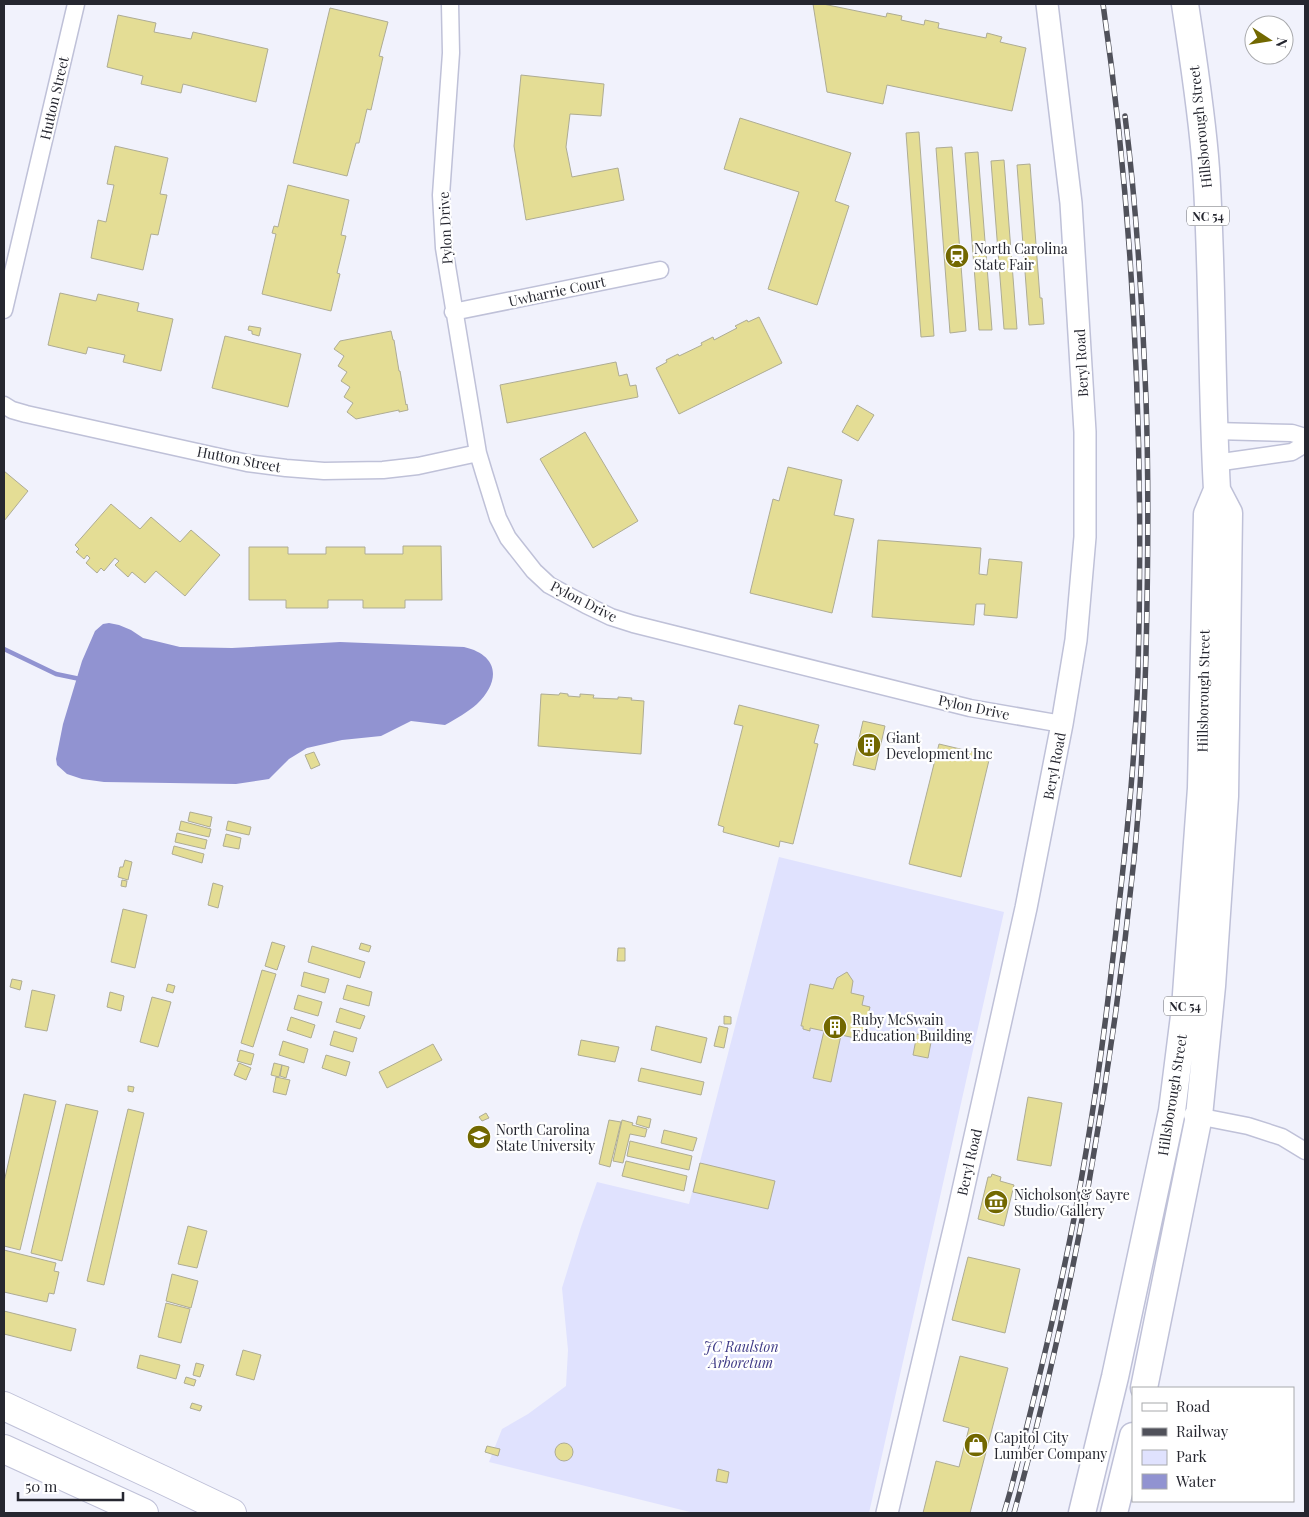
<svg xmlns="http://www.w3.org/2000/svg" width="1309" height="1517" font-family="'Playfair Display',serif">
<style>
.green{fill:#e0e2fe}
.water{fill:#9193d1}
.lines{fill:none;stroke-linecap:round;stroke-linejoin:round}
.stream{stroke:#9193d1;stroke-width:4.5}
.building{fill:#e4dd95;stroke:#aeac94}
.minor-casing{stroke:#bfc1d8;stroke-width:19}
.tertiary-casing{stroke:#bfc1d8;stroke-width:24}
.primary-casing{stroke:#bfc1d8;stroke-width:29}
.motorway-casing{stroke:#bfc1d8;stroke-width:30}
.minor{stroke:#fff;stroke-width:16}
.tertiary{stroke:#fff;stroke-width:21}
.primary{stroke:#fff;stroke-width:26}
.motorway{stroke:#fff;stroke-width:28}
.rail-casing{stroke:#50515a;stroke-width:5.5}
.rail{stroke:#fff;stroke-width:4;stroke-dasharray:11;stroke-linecap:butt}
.labels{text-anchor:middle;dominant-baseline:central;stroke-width:4.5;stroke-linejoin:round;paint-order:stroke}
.shield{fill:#fff;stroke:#67686e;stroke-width:1}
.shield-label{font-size:12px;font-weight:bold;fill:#262730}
.street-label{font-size:14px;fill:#262730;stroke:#fff}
.poi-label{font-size:14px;fill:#262730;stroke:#fff;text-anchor:start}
.park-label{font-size:14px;font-style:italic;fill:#403c87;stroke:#fff}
</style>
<rect width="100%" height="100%" fill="#f1f2fc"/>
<!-- green -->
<path class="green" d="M779,857L1004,912L869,1513H694L489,1462L502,1429L528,1414L566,1386L568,1350L562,1288L581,1227L597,1182L689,1204Z"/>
<!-- water -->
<path class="water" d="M109,623L119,625L131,630L143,638L180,647L232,648L340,642L464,647C499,655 501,681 477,704C468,712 456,719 445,725L411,721L381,736L342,740L307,748L289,759L269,779L236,784L104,782L82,779L67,774L57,765L56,759L63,724L82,661L95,631L103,624Z"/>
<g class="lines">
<!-- stream -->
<path class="stream" d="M4,649L56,674L80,679"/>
</g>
<!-- building -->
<path class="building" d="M813,4H823L886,17L887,13L902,16L901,20L924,25L925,20L939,23L938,28L986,38L987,33L1002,37L1000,42L1026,48L1012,111L887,85L883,104L827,92Z
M330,8L388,22L379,56L383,57L371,110L367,109L359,143H356L347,176L293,163Z
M118,15L156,23L154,32L191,39L193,32L268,49L256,102L183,84L181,93L141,84L143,76L107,67Z
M521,75L604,84L601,116L570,114L566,147L572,177L618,168L624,200L526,220L514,146Z
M740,118L851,153L835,201L849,206L817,305L768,289L799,192L724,169Z
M919,132L934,336L921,337L906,133Z
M115,146L168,158L160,194L167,195L158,235L151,234L143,270L91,258L98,220L106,222L114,185L107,184Z
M952,147L966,331L950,333L936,148Z
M978,152L992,330H979L965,153Z
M1004,160L1017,329H1004L991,161Z
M1030,164L1040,298H1042L1044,324L1029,325L1017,165Z
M288,185L349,200L341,235L346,236L337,273L340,274L331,311L262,294L276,234L272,233L274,226L278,227Z
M60,293L96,301L98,294L139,303L137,311L173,319L161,371L123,362L125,355L88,347L86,354L48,345Z
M759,317L782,363L679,414L656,368L667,362L666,360L678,354L679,356L702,345L701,343L713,337L714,340L737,328L735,326L747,320L748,322Z
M249,326L261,328L259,336L252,334V331L248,330Z
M391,331L393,340H394L399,371H400L406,405L407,404L408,410L399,412V410L356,419L347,412L353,403L344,397L350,387L341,381L347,372L338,366L344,356L334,349L340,341Z
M225,336L301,354L288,407L212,388Z
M616,362L619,376L627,374L630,386L636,385L638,397L507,423L500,385Z
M857,405L874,415L858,441L842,432Z
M585,432L638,521L593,548L540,459Z
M788,467L842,480L834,515L854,519L832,613L750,593L773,499L779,501Z
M4,471L28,491L4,521Z
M111,504L140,529L151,517L180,542L191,530L220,555L185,596L156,571L145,583L132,572L128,577L115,565L119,561L115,558L104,571L101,568L97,573L86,563L90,558L87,555L84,559L76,552L79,549L75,545Z
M878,540L981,548L979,574L987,575L989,559L1022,562L1017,618L984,615L985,604H976L974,625L872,617Z
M403,546H441L442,600H405V608H363V600H328V608H286V600H249V547H288V554H326V547H365V554H403Z
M560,693L568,694V696L580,697V694L594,695L593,698L618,699V697L632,698L631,700L644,701L641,754L538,746L541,694L559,695Z
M739,705L819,725L814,743L818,744L793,844L780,841L779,847L723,832L724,827L718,825L743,726L734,724Z
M863,721L885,726L875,770L853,765Z
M939,744L990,756L961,877L909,864Z
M314,752L320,765L311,769L305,755Z
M190,812L212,817L210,827L188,821Z
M181,821L211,829L209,837L179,830Z
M228,821L251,827L249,835L226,830Z
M177,833L207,840L205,849L175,842Z
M226,834L241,838L239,849L223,846Z
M174,846L204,854L202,863L172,854Z
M125,860L132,862L128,880L118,877L120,867H123Z
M122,880L127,881L126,887L121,886Z
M213,883L223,886L218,908L208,905Z
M123,909L147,915L135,968L111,962Z
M272,942L285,946L277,970L265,966Z
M361,943L371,946L369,952L359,949Z
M312,946L365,962L360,978L308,962Z
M618,948H625V961H617Z
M262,970L276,974L253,1047L241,1043Z
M304,972L329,979L325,993L301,986Z
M847,972L853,981L851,993L864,996L862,1005L870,1007L864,1032L856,1030L855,1038L841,1035L831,1082L813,1078L824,1031L810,1028V1031L803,1029V1026H801L810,984L833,989L837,978Z
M12,979L22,981L20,990L10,987Z
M168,984L175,986L173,993L166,991Z
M347,985L372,992L369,1006L343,999Z
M32,990L55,995L47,1031L25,1027Z
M110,992L124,996L121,1011L107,1007Z
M298,995L322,1002L318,1016L294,1009Z
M152,997L171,1002L158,1047L140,1042Z
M340,1008L365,1016L360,1029L336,1022Z
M724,1016L731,1017V1024H724Z
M291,1017L315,1025L311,1038L287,1030Z
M656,1026L707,1038L701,1063L651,1050Z
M719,1026L728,1028L724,1048L714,1046Z
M334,1031L357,1038L353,1052L330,1045Z
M917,1034L932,1037L928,1058L913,1055Z
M581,1040L619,1047L615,1062L578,1055Z
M283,1041L308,1049L304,1063L279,1055Z
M433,1044L442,1060L387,1088L379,1072Z
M240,1050L254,1054L251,1065L237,1061Z
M326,1055L350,1062L346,1076L322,1068Z
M239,1063L251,1068L246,1080L234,1075Z
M274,1063L282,1065L279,1077L271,1075Z
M282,1065L289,1067L286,1078L280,1076Z
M641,1068L704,1082L701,1095L638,1081Z
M276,1077L290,1080L286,1095L273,1092Z
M128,1086L134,1087L133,1092L128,1091Z
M24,1094L56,1101L20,1250L4,1246V1182Z
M1028,1097L1062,1103L1051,1166L1017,1160Z
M66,1104L98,1111L62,1261L31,1253Z
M128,1109L144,1113L104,1285L87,1281Z
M486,1113L489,1118L482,1121L479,1117Z
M638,1116L651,1119L649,1128L636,1124Z
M609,1120L621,1122L610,1167L599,1164Z
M622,1120L633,1123L632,1125L647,1129L645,1137L630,1134L623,1163L613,1161Z
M664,1130L697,1138L693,1151L661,1143Z
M630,1141L692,1156L689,1170L627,1156Z
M626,1161L687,1176L684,1191L622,1176Z
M700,1163L775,1181L768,1209L693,1192Z
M992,1174L1001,1177L1000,1181L1014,1185L1004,1226L978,1219L988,1177H991Z
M188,1226L207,1231L197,1268L178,1264Z
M4,1250L56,1263L54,1271L59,1272L54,1294L49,1293L47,1302L4,1292Z
M968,1257L1020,1269L1005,1333L952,1320Z
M172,1274L198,1281L191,1308L166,1301Z
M166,1303L190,1309L181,1343L158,1337Z
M4,1311L76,1329L71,1351L4,1334Z
M243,1350L261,1355L254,1380L236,1375Z
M140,1355L180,1365L176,1379L137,1368Z
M960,1356L1008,1368L970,1513H923L936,1461L959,1467L969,1428L943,1421Z
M196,1363L204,1365L200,1377L193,1375Z
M186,1377L196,1380L194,1386L184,1383Z
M192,1403L202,1406L200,1411L190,1408Z
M555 1452a9 9 0 1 1 18 0a9 9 0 1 1-18 0Z
M487,1446L500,1449L498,1456L485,1452Z
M718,1469L729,1472L727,1483L716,1481Z"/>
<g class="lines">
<!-- minor casing -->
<g class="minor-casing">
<path id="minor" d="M450,4L451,53L441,195L444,248L478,453L484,473L498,518L508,538L534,571L549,585L586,605L611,617L633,624L970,708L1062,724
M4,310L76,4
M453,312L660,270
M4,405L12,410L26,414L247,463L286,468L324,471L383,470L418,466L478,453
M1215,431L1292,433L1305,437
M1215,463L1292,452L1305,444
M1192,1115L1248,1126L1282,1137L1305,1151"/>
</g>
<!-- tertiary casing -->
<g class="tertiary-casing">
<path id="tertiary" d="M887,1513L957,1217L1026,908L1062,724L1076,640L1085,537V432L1071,203L1047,4"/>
</g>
<!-- primary casing -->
<g class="primary-casing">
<path id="primary" d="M1144,1388L1199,1116L1212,986L1225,796L1229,513L1217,490
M1082,1513L1115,1377L1172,1111L1185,1008L1201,788L1207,514L1217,490C1211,383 1213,276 1206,169C1202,113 1193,58 1185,4
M1114,1513L1133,1436"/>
</g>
<!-- motorway casing -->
<g class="motorway-casing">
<path id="motorway" d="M4,1406L165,1481L232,1513
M4,1449L144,1513"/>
</g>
<!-- minor -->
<use href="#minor" class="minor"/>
<!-- tertiary -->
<use href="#tertiary" class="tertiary"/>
<!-- primary -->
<use href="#primary" class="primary"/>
<!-- motorway -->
<use href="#motorway" class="motorway"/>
<!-- rail casing -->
<g class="rail-casing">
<path id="rail" d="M1004,1513L1011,1489C1029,1419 1047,1348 1062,1277C1085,1172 1101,1064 1113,957C1124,863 1135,768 1138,672C1144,449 1135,225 1103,4
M1014,1513C1044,1404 1069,1293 1089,1182C1108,1075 1123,967 1134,859C1141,791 1144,722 1146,654C1148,569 1149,484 1146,399C1142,304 1137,210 1125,116"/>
</g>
<!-- rail -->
<use href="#rail" class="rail"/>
</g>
<!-- icons -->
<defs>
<g id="station-disc" transform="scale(1.25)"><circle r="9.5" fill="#726800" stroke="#fff"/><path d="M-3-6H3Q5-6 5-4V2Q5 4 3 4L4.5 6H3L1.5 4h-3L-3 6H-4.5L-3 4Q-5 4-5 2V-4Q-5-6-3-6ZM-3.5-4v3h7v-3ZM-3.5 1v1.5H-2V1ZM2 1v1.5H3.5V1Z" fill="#fff"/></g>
<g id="building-disc" transform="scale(1.25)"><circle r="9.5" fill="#726800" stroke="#fff"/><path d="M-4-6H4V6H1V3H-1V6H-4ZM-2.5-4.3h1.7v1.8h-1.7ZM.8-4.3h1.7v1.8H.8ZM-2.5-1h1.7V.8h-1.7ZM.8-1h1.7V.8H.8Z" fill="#fff"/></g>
<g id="university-disc" transform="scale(1.25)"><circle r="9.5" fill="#726800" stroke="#fff"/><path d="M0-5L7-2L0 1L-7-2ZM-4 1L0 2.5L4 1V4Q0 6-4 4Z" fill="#fff"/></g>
<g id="museum-disc" transform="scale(1.25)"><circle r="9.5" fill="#726800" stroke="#fff"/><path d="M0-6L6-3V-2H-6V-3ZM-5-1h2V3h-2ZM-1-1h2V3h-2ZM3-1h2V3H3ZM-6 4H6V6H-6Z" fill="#fff"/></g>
<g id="shop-disc" transform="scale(1.25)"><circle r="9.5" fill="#726800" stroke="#fff"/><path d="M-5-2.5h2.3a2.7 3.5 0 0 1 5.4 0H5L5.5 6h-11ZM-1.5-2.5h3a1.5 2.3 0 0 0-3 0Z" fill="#fff"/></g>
</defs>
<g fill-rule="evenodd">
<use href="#station-disc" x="957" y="256"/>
<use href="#building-disc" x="869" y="745"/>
<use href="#building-disc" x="835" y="1027"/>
<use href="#university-disc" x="479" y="1137"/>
<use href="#museum-disc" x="996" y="1202"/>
<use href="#shop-disc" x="976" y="1445"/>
</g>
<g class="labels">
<!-- shield labels -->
<g class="shield">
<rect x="1187" y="206.5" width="42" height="19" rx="4"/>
<rect x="1164" y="996.5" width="42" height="19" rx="4"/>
</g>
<g class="shield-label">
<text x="1208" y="216">NC 54</text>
<text x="1185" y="1006">NC 54</text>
</g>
<!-- street labels -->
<g class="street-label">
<text transform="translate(54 98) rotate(-77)">Hutton Street</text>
<text transform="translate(1200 127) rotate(-96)">Hillsborough Street</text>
<text transform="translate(445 228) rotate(-93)">Pylon Drive</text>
<text transform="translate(557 291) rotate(-12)">Uwharrie Court</text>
<text transform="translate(1081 363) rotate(-93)">Beryl Road</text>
<text transform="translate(239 459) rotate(11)">Hutton Street</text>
<text transform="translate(584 601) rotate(27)">Pylon Drive</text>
<text transform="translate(1203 691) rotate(-89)">Hillsborough Street</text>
<text transform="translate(974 707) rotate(12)">Pylon Drive</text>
<text transform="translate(1054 766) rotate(-79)">Beryl Road</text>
<text transform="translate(1172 1095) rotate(-81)">Hillsborough Street</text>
<text transform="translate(969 1162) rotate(-77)">Beryl Road</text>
</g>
<!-- poi labels -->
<g class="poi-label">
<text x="974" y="248">North Carolina<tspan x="974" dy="16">State Fair</tspan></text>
<text x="886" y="737">Giant<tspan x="886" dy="16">Development Inc</tspan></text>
<text x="852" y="1019">Ruby McSwain<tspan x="852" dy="16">Education Building</tspan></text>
<text x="496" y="1129">North Carolina<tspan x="496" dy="16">State University</tspan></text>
<text x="1014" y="1194">Nicholson &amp; Sayre<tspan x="1014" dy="16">Studio/Gallery</tspan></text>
<text x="994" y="1437">Capitol City<tspan x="994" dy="16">Lumber Company</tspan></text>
</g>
<!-- park labels -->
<g class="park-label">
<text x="741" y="1346">JC Raulston<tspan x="741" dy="16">Arboretum</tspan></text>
</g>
</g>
<!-- border -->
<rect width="1309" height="1517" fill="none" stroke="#262730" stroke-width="10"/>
<!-- legend -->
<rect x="1132" y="1387" width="162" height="115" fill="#ffffff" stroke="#a8a9ac"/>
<rect x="1142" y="1403" width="25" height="8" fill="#ffffff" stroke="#a8a9ac"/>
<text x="1176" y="1412" font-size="15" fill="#262730">Road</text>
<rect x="1142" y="1428" width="25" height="8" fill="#50515a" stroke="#a8a9ac"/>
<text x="1176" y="1437" font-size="15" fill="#262730">Railway</text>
<rect x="1142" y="1450" width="25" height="15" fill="#e0e2fe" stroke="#a8a9ac"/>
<text x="1176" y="1462" font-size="15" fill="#262730">Park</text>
<rect x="1142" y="1474" width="25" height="15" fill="#9193d1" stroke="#a8a9ac"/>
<text x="1176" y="1487" font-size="15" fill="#262730">Water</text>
<!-- north arrow -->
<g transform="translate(1269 40) rotate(102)"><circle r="24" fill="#ffffff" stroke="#a8a9ac"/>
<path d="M0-4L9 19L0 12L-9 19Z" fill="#726800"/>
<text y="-8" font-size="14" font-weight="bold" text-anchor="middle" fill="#262730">N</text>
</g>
<!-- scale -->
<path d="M18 1492v8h105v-8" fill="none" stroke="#262730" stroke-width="2.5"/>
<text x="25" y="1492" font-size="15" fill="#262730" stroke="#ffffff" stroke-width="4" paint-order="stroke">50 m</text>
</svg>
